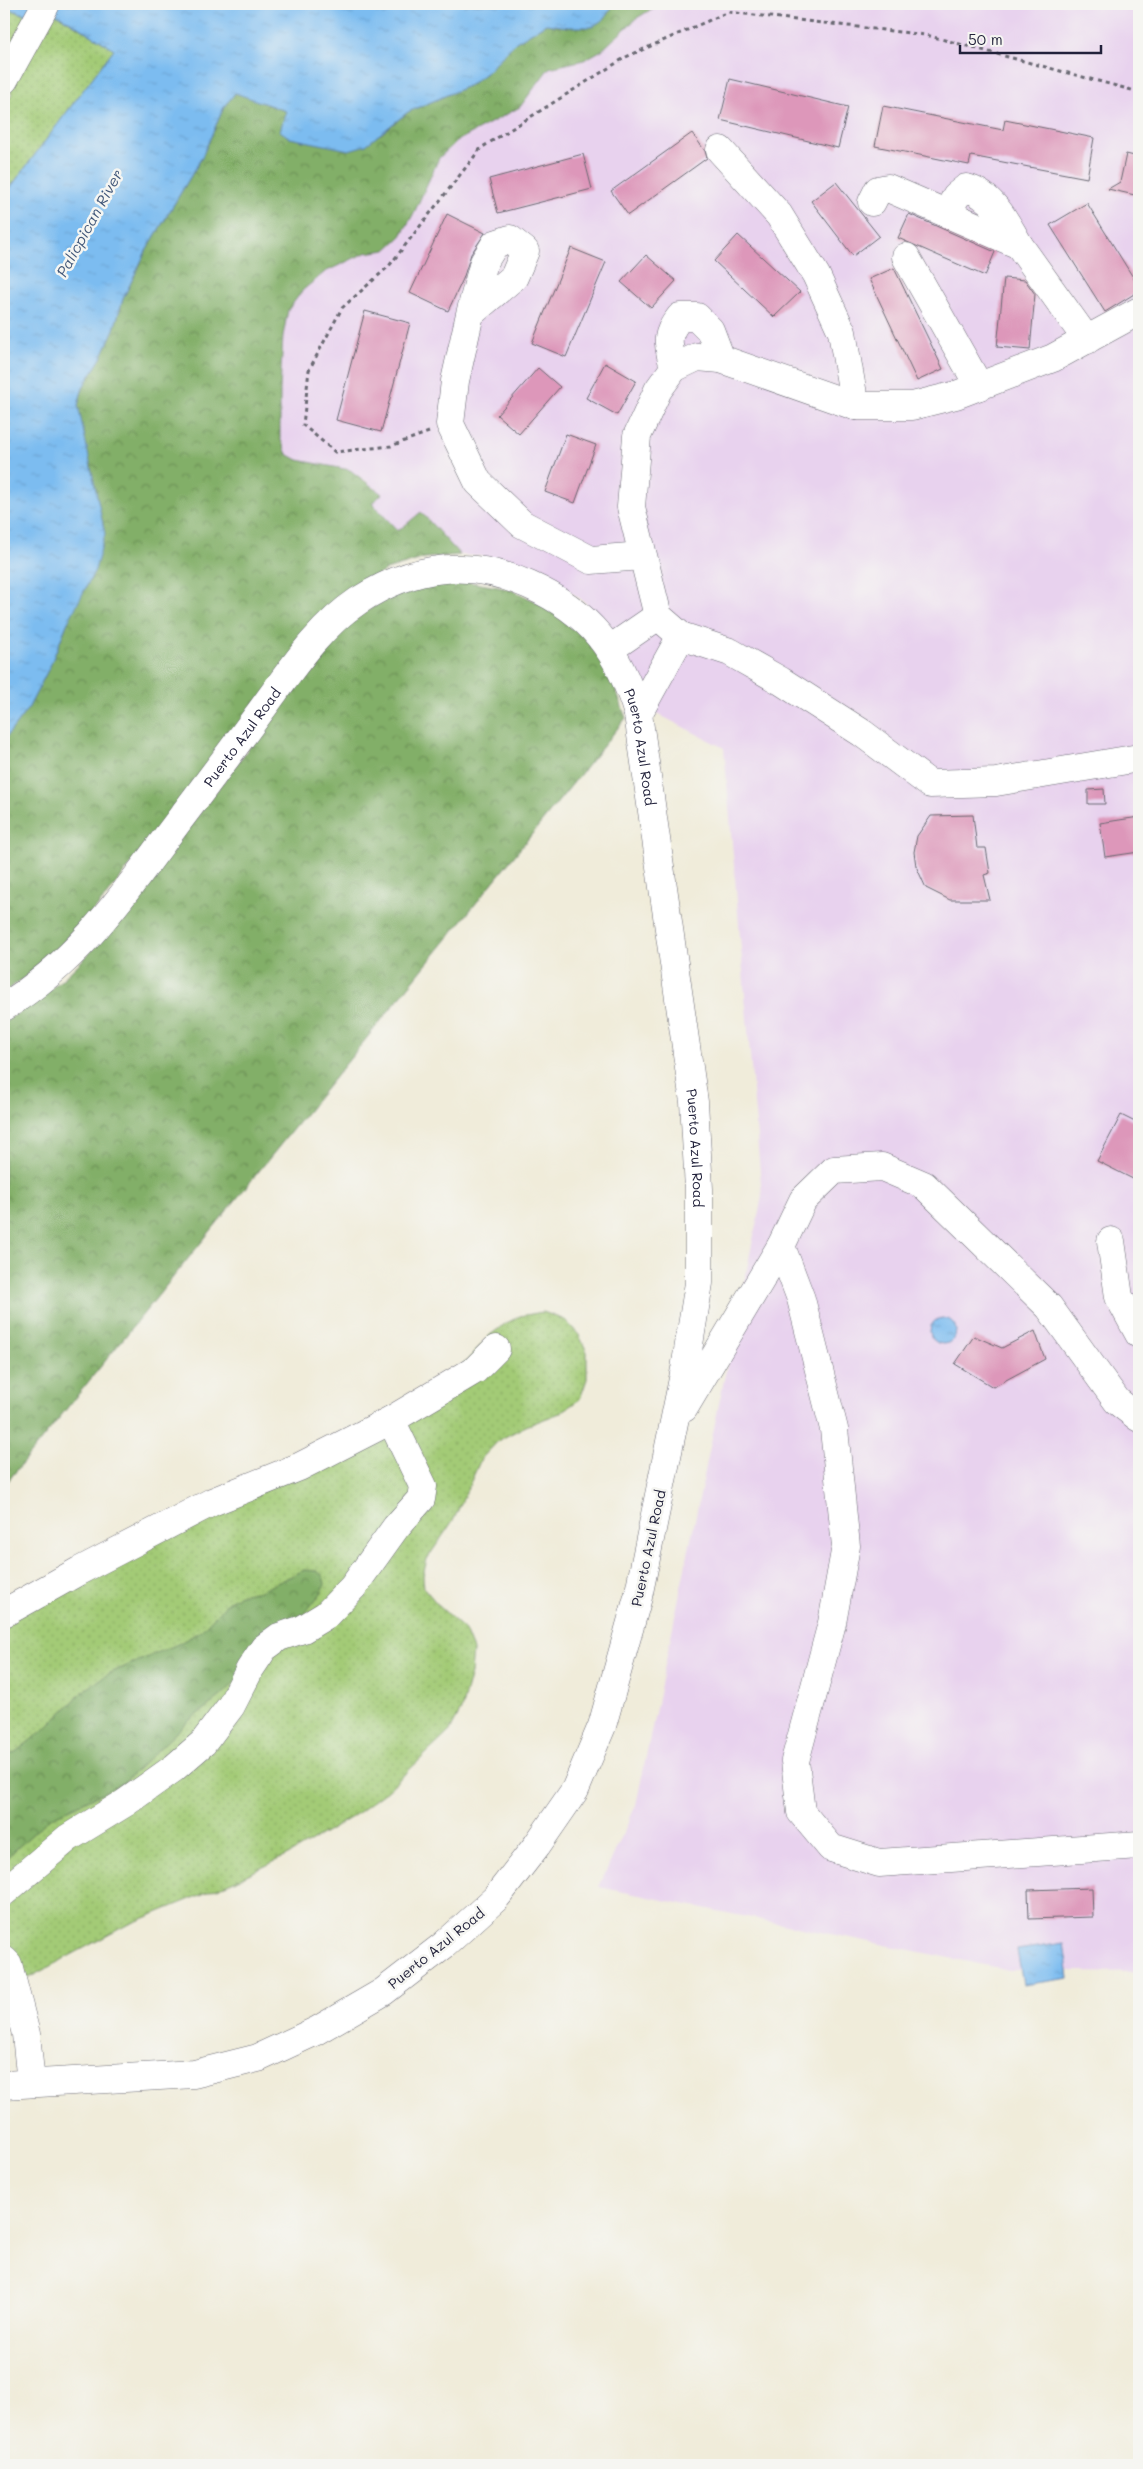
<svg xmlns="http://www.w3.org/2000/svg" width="1143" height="2469" font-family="Mali,sans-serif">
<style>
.built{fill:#e8d2ee}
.grass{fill:url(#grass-dots);stroke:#627658}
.forest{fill:url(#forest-crowns);stroke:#526851}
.water{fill:url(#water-ripples);stroke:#4f6f96}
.building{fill:#dd97ba}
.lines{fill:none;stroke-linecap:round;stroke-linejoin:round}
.minor-casing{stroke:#6a6973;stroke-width:29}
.path{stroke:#6a6973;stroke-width:3;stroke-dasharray:4 4;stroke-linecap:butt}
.minor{stroke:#fff;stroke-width:28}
.labels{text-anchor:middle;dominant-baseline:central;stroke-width:5;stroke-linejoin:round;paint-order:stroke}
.street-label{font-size:14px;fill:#22223b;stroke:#f6f6f2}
.water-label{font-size:15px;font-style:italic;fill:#42587a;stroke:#f6f6f2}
</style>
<defs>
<pattern id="grass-dots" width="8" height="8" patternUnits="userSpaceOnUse" patternTransform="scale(1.25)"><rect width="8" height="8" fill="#a3cb76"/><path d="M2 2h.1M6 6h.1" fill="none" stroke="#8cae67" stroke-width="1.8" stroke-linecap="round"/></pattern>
<pattern id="forest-crowns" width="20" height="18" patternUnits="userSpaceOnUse" patternTransform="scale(1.25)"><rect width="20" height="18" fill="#82af67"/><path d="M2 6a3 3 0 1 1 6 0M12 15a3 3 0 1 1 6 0" fill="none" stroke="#6a8e56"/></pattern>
<pattern id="water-ripples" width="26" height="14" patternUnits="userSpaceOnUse" patternTransform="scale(1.25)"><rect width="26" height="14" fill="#7cbcf0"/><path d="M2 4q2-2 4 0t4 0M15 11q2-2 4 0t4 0" fill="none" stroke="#6ba1cf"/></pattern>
</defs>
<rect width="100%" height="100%" fill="#f6f6f2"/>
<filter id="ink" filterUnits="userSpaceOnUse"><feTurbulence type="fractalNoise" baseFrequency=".02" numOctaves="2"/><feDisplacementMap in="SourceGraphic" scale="10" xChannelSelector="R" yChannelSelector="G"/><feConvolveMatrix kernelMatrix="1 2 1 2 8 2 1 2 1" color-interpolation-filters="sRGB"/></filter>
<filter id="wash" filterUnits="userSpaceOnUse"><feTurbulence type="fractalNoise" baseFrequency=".0096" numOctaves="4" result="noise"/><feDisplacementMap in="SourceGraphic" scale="20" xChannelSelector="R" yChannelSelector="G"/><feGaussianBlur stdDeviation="1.12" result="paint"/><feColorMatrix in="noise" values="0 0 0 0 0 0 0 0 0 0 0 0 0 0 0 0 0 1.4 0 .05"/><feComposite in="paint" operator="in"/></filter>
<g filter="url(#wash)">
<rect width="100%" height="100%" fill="#f0ecda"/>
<!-- built -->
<path class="built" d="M660,4H1139V1972L1009,1970L599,1887L636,1805L762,1196L724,748L650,710L617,636L585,602L561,585L517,566L480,556L460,555L421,512L398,532L372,502L368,482L350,470L298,460L287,454L280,438V390L283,336L288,310L303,290L325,272L366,253L386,250L401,236L414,213L439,158L457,141L520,107L549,68L584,60L617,37L637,18Z"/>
<!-- grass -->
<path class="grass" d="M41,5L114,49L4,196V106L12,94L4,71V7L28,16Z
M543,1312L565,1320L579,1335L587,1352V1379L580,1399L560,1413L526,1426L499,1440L481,1459L454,1519L427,1559L423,1576L424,1588L439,1606L465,1630L473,1650L471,1673L461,1710L450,1731L388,1790L352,1817L288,1855L232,1882L125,1926L4,1991V1603L330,1444L456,1373L490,1335L505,1324L520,1316Z"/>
<!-- forest -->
<path class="forest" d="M614,4H660L637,18L602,50L584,60L549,68L520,107L457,141L439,158L414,213L401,236L386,250L365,253L325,272L303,290L288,310L283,336L280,390V438L287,454L298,460L350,470L382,494L372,503L398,531L421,512L460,555L425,558L386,570L350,592L97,907L44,964L4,992V740L29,707L50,666L67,624L78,405L83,387L101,358L114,329L123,299L146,251L201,159L224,107L235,92L286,111L290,138L321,143L381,134L408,112L470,85L487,72L516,42L546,24L568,27L604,19Z
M457,580L509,589L548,607L585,637L611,677L626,718L4,1486V1022C51,993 80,965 116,924L307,671C353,615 383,589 457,580Z
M304,1570L317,1571L323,1576L325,1584L321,1593L299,1620L221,1696L186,1723L123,1783L50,1818L4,1860V1758L17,1751L46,1728L84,1691L108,1674L178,1644L201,1631L229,1601L240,1595L260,1591Z"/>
<!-- water -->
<path class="water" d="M4,4H614L604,19L592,27H568L546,24L516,42L487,72L470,85L408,112L366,145L349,150L290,138L280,131L286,111L235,93L224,107L201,159L146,251L123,299L114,329L101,358L83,387L78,405L105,534L95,570L67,624L50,666L29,707L4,740V196L114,49L42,5L29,16L4,7Z
M930 1331a13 13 0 1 1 26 0a13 13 0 1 1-26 0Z
M1064,1943L1069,1978L1023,1985L1017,1950Z"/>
<g id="blocks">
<!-- building -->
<path class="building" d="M730,79L848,107L838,148L720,120Z
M883,106L1003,130L1005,120L1094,138L1087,178L971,156L969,165L875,146Z
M692,133L705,151L707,158L628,215L611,191Z
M583,154L592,189L498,213L489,179Z
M1126,154L1139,157V196L1108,189L1120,182Z
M836,182L879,236L853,256L811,201Z
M1087,203L1139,287V291L1105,312L1050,225Z
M447,214L485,233L471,254L463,279L448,311L410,293Z
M909,214L995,252L985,276L898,238Z
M738,235L800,292L774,317L714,261Z
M571,248L606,262L566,357L532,343Z
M646,255L676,281L651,308L621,282Z
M894,268L943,369L917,381L869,279Z
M1004,278L1025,280L1035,294L1030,350L997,347Z
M365,311L410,323L381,432L336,420Z
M605,363L636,381L617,415L586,398Z
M538,368L560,387L519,434L497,415Z
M566,434L596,445L575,503L545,492Z
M1104,789L1105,804H1088V790Z
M973,815L977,848H986L990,873L984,875L990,900H950L926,888L916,866L914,852L917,836L931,816Z
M1139,817V852L1105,857L1100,823Z
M1121,1115L1139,1124V1182L1097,1161Z
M1035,1331L1045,1359L993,1387L955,1364L974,1336L1002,1348Z
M1092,1888L1093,1917L1029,1919L1028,1890Z"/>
</g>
</g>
<g filter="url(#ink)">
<use href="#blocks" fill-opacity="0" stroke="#6a6973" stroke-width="1"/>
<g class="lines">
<!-- minor casing -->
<g class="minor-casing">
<g id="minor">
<path d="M4,80L46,4"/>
<path d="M720,150L779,215L816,275L842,332L855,406"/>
<path d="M872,202L878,190L888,188L1019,245L1087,340"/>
<path d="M948,213L956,196L966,188C992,194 1007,223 1019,245"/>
<path d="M906,257L979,386"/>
<path d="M1139,311L1053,358L956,395L912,406H855L721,359L697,357L674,368L658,390L637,436L631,507L658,616L681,636L730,652L781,681L862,733L930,784L996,782L1139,758"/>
<path d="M470,314L484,262L495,244L510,239L525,251L514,277L470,314L455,381L450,424L478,482L522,524L591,560L642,556"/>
<path d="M674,368C668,344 664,336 680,317H697L710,330L721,359"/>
<path d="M610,649L658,616"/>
<path d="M638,714L681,636"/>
<path id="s1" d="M4,1007C75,963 117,904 165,839C196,798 227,757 257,716C287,676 316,629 358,601C413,565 469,558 529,585C590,612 619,651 638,714L694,1102L699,1189V1283L685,1369L638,1597L602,1726L575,1790L537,1845L495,1899L444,1945L383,1992L316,2031L258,2058L194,2074L4,2085"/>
<path d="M1111,1241L1119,1297L1139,1334"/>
<path d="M684,1408L781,1246"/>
<path d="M1139,1418L1117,1401L1049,1307L924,1185L882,1167L834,1170L803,1200L781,1246L801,1299L834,1429L846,1546L832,1623L795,1761L801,1812L831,1848L879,1863L1139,1845"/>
<path d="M4,1613L79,1571L212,1502L299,1467L391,1420L475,1370L496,1349"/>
<path d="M4,1892L68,1838L125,1803L174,1768L203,1743L231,1706L250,1669L264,1648L279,1637L303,1629L326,1615L353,1587L396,1527L421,1499L423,1486L391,1420"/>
<path d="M4,1960L8,1964L26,2034L31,2083"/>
</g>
</g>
<!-- path -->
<path class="path" d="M429,432L391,446L335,452L303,425L309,370L342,308L389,266L481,148L626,57L728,12L926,35L1139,92"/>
<!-- minor -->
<use href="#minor" class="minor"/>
</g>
</g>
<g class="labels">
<!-- street labels -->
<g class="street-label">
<text stroke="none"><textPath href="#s1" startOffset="362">Puerto Azul Road</textPath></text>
<text stroke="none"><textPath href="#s1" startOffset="930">Puerto Azul Road</textPath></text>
<text stroke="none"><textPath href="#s1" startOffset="1335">Puerto Azul Road</textPath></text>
<text transform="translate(648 1548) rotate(-78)">Puerto Azul Road</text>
<text transform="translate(436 1948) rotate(-39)">Puerto Azul Road</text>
</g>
<!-- water labels -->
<g class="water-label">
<text transform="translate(89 223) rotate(-61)">Palicpican River</text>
</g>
</g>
<!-- margin -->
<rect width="1143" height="2469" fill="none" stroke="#f6f6f2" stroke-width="20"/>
<!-- scale -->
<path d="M960 45v8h141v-8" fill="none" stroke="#22223b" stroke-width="2.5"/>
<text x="968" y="45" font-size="15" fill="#22223b" stroke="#f6f6f2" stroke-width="4" paint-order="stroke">50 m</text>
</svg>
